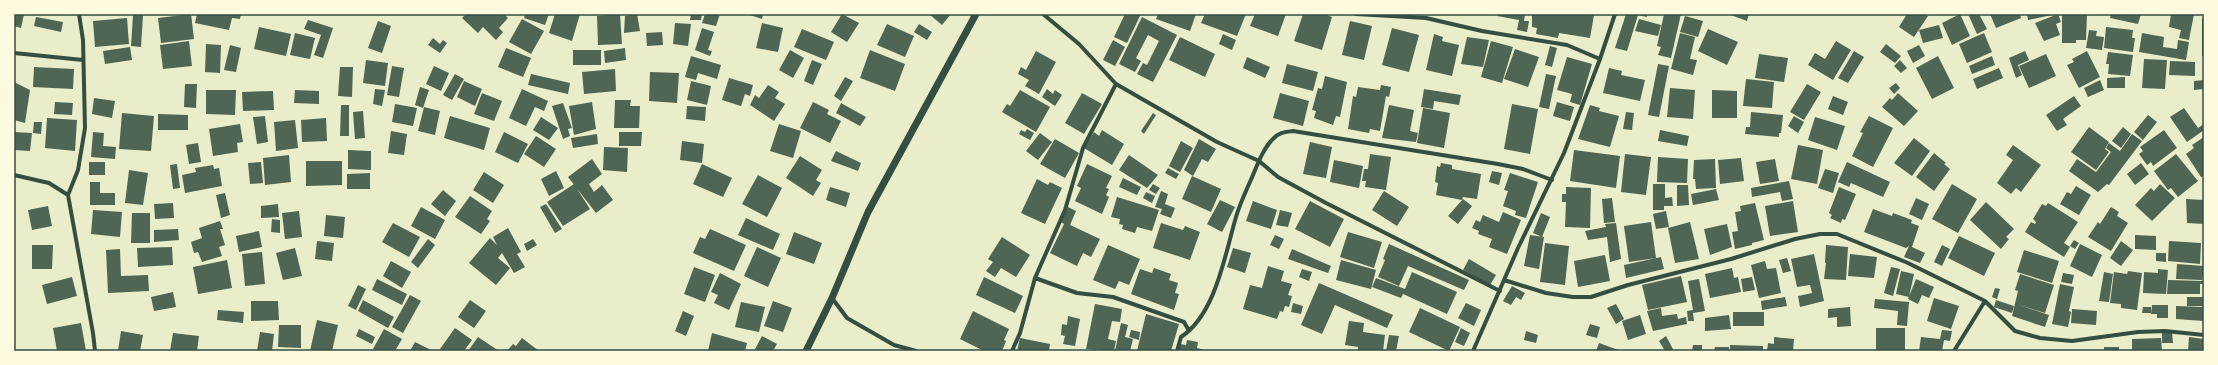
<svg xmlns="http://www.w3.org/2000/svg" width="2218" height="365" font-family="Barlow,sans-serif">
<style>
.building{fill:#4f6655}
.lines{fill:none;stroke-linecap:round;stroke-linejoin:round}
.minor{stroke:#344e41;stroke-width:4}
.tertiary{stroke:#344e41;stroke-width:7}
.neatline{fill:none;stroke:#344e41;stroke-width:1.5}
</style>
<rect width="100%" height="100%" fill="#e9edc9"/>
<!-- building -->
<path class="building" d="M15,14H24L21,28L14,26Z
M137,14L143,15L141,47L131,46L133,15Z
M191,14L194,39L161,43L158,18Z
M197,14H241L240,19L232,18L229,30L195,23Z
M466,14H504L508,18L499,28L503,32L496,40L483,27L478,33L462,18Z
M525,14H549L545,25L524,18Z
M555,14H580L572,41L549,33Z
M620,14L622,44L598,45L597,16Z
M637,14L640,31L624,33L625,16Z
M691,14H702L701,20H690Z
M705,14H720L716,26L702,23Z
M747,14H763L762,19Z
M842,14L859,23L847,42L831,32Z
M929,14H951L942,25Z
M1125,14H1141L1127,43L1114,37Z
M1158,14H1196L1190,31L1156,19Z
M1205,14H1246L1237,36L1201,23Z
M1255,14H1286L1278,36L1250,26Z
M1303,14H1324L1332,17L1322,50L1294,41Z
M1498,14H1525L1524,21H1529L1527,32L1517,30L1519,20L1497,16Z
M1532,14L1594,15L1590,38L1559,33L1558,38L1536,34L1537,28L1532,27Z
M1626,14H1647V17L1638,15L1627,51L1615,48Z
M1664,14H1681L1671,58L1658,55L1661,47L1657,46Z
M1728,14H1749L1747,21Z
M1907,14H1925L1928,16L1914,37L1899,27Z
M1960,14L1970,36L1952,45L1942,23Z
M1968,14H1979L1987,29L1977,34Z
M1990,14H2020L2021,18L1996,28Z
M2027,14H2052V15L2028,20Z
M2058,14L2061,22L2056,24L2060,35L2044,41L2035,23Z
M2062,14H2087L2086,40H2076V43H2062Z
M2111,14H2141L2138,24L2110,18Z
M2171,14H2194L2189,40L2179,38L2181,30L2169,27Z
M1685,16L1703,21L1698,37L1680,32Z
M36,17L63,22L61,32L34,26Z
M1142,17L1177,35L1153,82L1137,74L1143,63L1147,65L1159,41L1148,35L1136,58L1141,61L1135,72L1119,64Z
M127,18L129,44L95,47L93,21Z
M522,19L544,31L531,54L509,42Z
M1639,19L1661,25L1658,36L1635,31Z
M2202,19H2204V56H2202Z
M308,20L333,28L323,58L314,55L321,35L304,29Z
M378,21L391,26L382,53L368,48Z
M1350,21L1372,26L1364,60L1342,55Z
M675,23L691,24L688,46L673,44Z
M762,23L783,28L778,52L756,48Z
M887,24L914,36L905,57L877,45Z
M919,24L932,32L927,40L914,32Z
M1939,25L1943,38L1923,43L1919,30Z
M259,27L291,34L286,56L254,49Z
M2106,27L2133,30L2132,38H2135L2133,52L2104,48Z
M702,28L714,32L708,50L712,51L710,56L695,50Z
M1392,28L1419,35L1409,72L1382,65Z
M802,29L834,42L826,60L794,47Z
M1708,29L1738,42L1727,65L1698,51Z
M2089,30L2097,31L2096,36L2104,37L2102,50L2086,48Z
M662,32L663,45L647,46L646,33Z
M295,33L315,38L310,59L290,55Z
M1680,33L1695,37L1690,59L1697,60L1693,75L1671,69Z
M1984,33L1992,52L1967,63L1959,44Z
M2142,33L2164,37L2163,47L2177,49L2178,40L2189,42L2186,60L2139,52Z
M1223,34L1236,40L1232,50L1219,44Z
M1434,34L1443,37L1442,41L1459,45L1452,76L1426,70Z
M1180,37L1215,54L1205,77L1169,60Z
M1467,37L1489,40L1483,67L1461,64Z
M433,38L440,44L443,40L447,43L440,53L428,45Z
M1113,40L1125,47L1115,66L1103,60Z
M189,41L192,66L163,69L160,45Z
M1491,41L1513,47L1502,83L1481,77Z
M1836,41L1851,50L1833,80L1808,65L1815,53L1825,59Z
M206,44L221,45L220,73L205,72Z
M1886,44L1901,56L1895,63L1880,52Z
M230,45L241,48L236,72L224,70Z
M1919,45L1925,56L1913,63L1907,51Z
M1550,46L1557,48L1552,67L1545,65Z
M130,47L132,60L105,64L103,51Z
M506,48L531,58L523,77L498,67Z
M625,48L626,60L605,63L604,51Z
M1515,49L1539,57L1528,87L1504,79Z
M573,50H601V65H573Z
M790,50L804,58L793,78L779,70Z
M870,50L905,64L895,91L860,78Z
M1036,51L1056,62L1039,94L1025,86L1029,80L1018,74L1021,67L1026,70Z
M1854,51L1864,57L1848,83L1838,78Z
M2025,51L2029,60L2018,65L2022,75L2016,78L2009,58Z
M2087,51L2100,77L2079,88L2067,65L2074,62L2072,59Z
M2108,52L2133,55L2130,76L2108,74L2109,64H2106Z
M1759,54L1788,58L1784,82L1755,78Z
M2046,54L2056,76L2029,88L2019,66Z
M691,56L721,65L717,79L698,73L696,80L685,77Z
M1938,56L1954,88L1932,99L1916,68Z
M1992,56L1995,65L1972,74L1969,66Z
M1247,57L1270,67L1265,78L1243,68Z
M1567,57L1592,64L1580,105L1570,102L1572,94L1557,90Z
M2144,59L2167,60L2165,89L2142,88Z
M366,60L388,63L385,86L363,83Z
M812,60L822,64L813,85L804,81Z
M1900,60L1907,68L1901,73L1894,66Z
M2170,61L2195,62V76L2169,75Z
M1287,64L1318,72L1313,91L1282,83Z
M1658,64L1669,66L1659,117L1648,115Z
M392,66L404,68L399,97L387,95Z
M434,66L449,73L441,91L426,84Z
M34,67L74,69L73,89L33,87Z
M340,67H353L352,97L338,96Z
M1609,68L1622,71L1621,75L1645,80L1640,101L1603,93Z
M1999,68L2003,78L1977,89L1973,79Z
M615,69L616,91L584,94L582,72Z
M650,72L679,73L677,103L649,101Z
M455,74L464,79L452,100L443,95Z
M531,74L570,83L568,94L528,85Z
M1546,74L1556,76L1549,109L1539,107Z
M1325,76L1347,82L1340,117L1336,116L1333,125L1314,118L1316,111L1312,110L1318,88L1322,89Z
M845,77L853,81L841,101L834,96Z
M2125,77V88H2107V78Z
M729,78L753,85L750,96L745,94L741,106L722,100Z
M1746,79L1774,82L1772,108L1743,106Z
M2100,80L2104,90L2088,97L2084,88Z
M2204,80V89L2194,90V81Z
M464,81L482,89L475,106L457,97Z
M691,81L711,86L707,105L687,100Z
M14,82L30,90L25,123L14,120Z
M1896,83L1900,88L1894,94L1889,88Z
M185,84H197L196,108L184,107Z
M1807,84L1821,92L1804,120L1790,112Z
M768,85L779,92L775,98L785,104L774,121L750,105L755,95L759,98Z
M1381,85L1391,87L1389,97L1386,96L1380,131L1370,129L1369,133L1348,129L1353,96L1356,97L1358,87L1380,90Z
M420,87L429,90L423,108L415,105Z
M1670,88L1695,90L1693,119L1667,117Z
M375,89L385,90L382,106L373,104Z
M522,89L548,101L544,111L535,107L526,126L509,118Z
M1047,89L1053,94L1055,90L1062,95L1055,106L1042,97Z
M1424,89L1461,95L1459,105L1434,101L1433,109L1421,107Z
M206,90H236L235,115L206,114Z
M295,90L319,91V104L294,103Z
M1020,90L1050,107L1036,132L1002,112L1007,104L1010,106Z
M1712,90L1737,91V118H1712Z
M273,91L274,110L243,111L242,92Z
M482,93L502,101L494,121L474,114Z
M1082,93L1102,104L1084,134L1065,123Z
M1280,93L1309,101L1303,126L1273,118Z
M1898,93L1918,111L1904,126L1882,107L1890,98L1892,100Z
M1833,96L1848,102L1843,115L1828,109Z
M2074,96L2081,106L2063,119L2067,125L2057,131L2046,115Z
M94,98L115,101L112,118L92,114Z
M615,100H631L630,106H640L639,128H614Z
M55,102L73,103L72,115L54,114Z
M592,102L596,129L574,135L569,106Z
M813,102L829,110L827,114L841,121L830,143L800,128Z
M1557,102L1574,107L1570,121L1553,116Z
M563,103L572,128L568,129L570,136L563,139L552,106Z
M841,103L866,117L860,126L836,113Z
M395,104L417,108L413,126L392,122Z
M1512,104L1538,109L1530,154L1504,149Z
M341,105H349V136H340Z
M1389,105L1414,110L1410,131L1418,133L1416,142L1382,138Z
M1590,105L1600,108L1599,111L1619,116L1610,147L1578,139Z
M687,106L706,107L705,121L686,119Z
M424,107L440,111L435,135L418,131Z
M1423,108L1450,113L1444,148L1417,143Z
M2184,108L2198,128L2204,124V130L2187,142L2170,117Z
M363,111L365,138L355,139L353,112Z
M1626,112L1634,113L1632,130L1623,129Z
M1751,112L1783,115L1781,133H1779V137L1745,134L1746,127H1750Z
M122,113L154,116L151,151L119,149Z
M1153,113L1156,115L1144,134L1141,131Z
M158,114L188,115V130H158Z
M2148,115L2157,122L2143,140L2134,132Z
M265,116L268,142L257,144L253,117Z
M450,116L490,128L484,150L444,138Z
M1794,116L1804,122L1798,133L1788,126Z
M1869,116L1893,128L1873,167L1852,156L1863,133L1860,132Z
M541,117L558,128L549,140L533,130Z
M1815,117L1845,126L1837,150L1808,140Z
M47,118L77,120L75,151L45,148Z
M326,118L327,141L302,142L301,120Z
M295,120L298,148L276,151L274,122Z
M34,122H42L41,134L33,133Z
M240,124L243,142L237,143L238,152L213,156L209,129Z
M779,124L801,131L793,158L770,151Z
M2089,127L2109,142L2105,149L2109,152L2096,170L2071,152Z
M2123,127L2131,134L2121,148L2112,141Z
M1027,129L1034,133L1030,140L1019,134L1021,130L1025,132Z
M1102,130L1124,144L1112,165L1084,148L1094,132L1099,136Z
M1660,130L1689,136L1687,146L1658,141Z
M2164,130L2177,148L2153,166L2151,162L2147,165L2139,154L2143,151L2140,147Z
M391,131L407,134L404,155L388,153Z
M14,132L32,133L30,151L14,150Z
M93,132L104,133L103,146L116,147L115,159L91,157Z
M504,132L528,144L518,163L495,152Z
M619,132H642L641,146H619Z
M1040,133L1052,142L1038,160L1026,151Z
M597,134L598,144L573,148L571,138Z
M2132,134L2142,141L2109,185L2107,184L2098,192L2069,171L2077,159L2096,172L2111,152L2106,148L2109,143L2120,151Z
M536,136L556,149L544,167L524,154Z
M2204,137V176L2201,177L2186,154L2194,148L2192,145Z
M1914,138L1930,151L1912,176L1894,163Z
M1055,139L1079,153L1065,178L1040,164Z
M1199,139L1216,149L1208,162L1202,159L1193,176L1184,170Z
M682,141L704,144L702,163L680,160Z
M1181,141L1193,148L1180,172L1169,166Z
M1310,142L1332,147L1326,178L1303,174Z
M198,143L201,162L189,164L186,145Z
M1798,145L1823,150L1817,184L1791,179Z
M2013,145L2041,165L2021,192L2016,188L2011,194L1997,183L2013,160L2006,155Z
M604,147L628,148L627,172L603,170Z
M348,150L371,151V170L348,169Z
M1574,150L1620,156L1616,188L1570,181Z
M836,151L861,163L858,171L831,161Z
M1934,153L1946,163L1944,164L1950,169L1934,191L1916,177Z
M1370,154L1391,157L1386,190L1365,187L1366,181H1362L1364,169H1368Z
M1625,154L1651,157L1646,195L1621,192Z
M2176,154L2198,181L2178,197L2171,188L2168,190L2154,171Z
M289,155L291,182L265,185L263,158Z
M1129,155L1158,175L1147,188L1119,170Z
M800,156L822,170L816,180L821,183L813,196L786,178Z
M1658,157L1688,159L1687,183L1657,182Z
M1741,158L1744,181L1720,184L1718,160Z
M592,159L602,174L589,184L594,192L602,185L613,200L596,213L568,177Z
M1715,159L1716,188L1696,189L1695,179H1693L1694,160Z
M1775,159L1779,181L1760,184L1756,162Z
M1334,160L1363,166L1359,188L1330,182Z
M306,161H342V185L306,186Z
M89,162H105V175H89Z
M261,162L263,183L250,184L248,163Z
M1847,162L1890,182L1883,197L1851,183L1849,187L1838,182Z
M1441,163L1452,165V169L1481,174L1477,199L1463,197L1462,200L1436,195L1438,183L1435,182L1437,166L1440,167Z
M2141,163L2149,174L2135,185L2127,174Z
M177,164L180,188L173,189L170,165Z
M702,164L732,178L723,197L693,184Z
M1087,164L1112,176L1106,188L1109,189L1106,195L1109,197L1102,214L1075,201L1081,188L1077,186Z
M213,165L214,169L219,168L222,186L185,193L182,175L196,172L195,168Z
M1168,168L1179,174L1176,179L1165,173Z
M1825,169L1839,173L1833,193L1818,188Z
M129,170L148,173L143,205L125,203Z
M556,171L564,188L549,196L541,179Z
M1492,171L1502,173L1499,185L1489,182Z
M484,172L504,185L493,203L473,190Z
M370,173V189H347V174Z
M1510,173L1538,182L1526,218L1515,215L1516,211L1503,206L1508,191L1504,190Z
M758,175L782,188L767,217L742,204Z
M1192,176L1221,189L1211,212L1182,199Z
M1123,178L1141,187L1137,195L1119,187Z
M1037,179L1048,185L1050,182L1062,188L1045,224L1021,213Z
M1789,181L1793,199L1782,201L1780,192L1752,197L1751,188Z
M90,182H100V193H115V205H90Z
M574,184L590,209L563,226L547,202Z
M1153,184L1160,188L1156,194L1149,190Z
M1653,184H1665V198L1672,197L1673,206H1664V210H1653Z
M1952,184L1977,199L1958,233L1932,219Z
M2160,184L2175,198L2152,221L2135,205L2151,188L2154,191Z
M1677,185H1688L1689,205L1677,206Z
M2076,186L2091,195L2079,215L2060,204L2067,192L2071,194Z
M830,187L850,193L846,207L826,200Z
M1566,187L1591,188L1590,228L1565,227L1566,202H1562V194H1566Z
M1839,187L1856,194L1845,220L1842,219L1841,223L1830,218L1832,215L1829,213Z
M1716,189L1719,200L1693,205L1691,194Z
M443,190L456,201L445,216L431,204Z
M1161,191L1168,194L1165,204L1175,208L1171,218L1160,214L1162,209L1155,207Z
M1384,191L1409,207L1397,226L1372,210Z
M1146,192L1155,196L1152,203L1143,198Z
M225,193L230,215L221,218L216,195Z
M470,196L492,211L487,219L490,221L481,234L455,217Z
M1117,197L1159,210L1152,231L1137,227L1135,233L1122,229L1123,225L1119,224L1120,219L1111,217Z
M1612,198L1615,222L1604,223L1602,199Z
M1916,198L1929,204L1922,220L1909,214Z
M1463,199L1472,206L1458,224L1448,216Z
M2186,199L2204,200V224L2187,223Z
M1220,200L1235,207L1222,232L1207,224Z
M1253,201L1277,210L1271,229L1246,221Z
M1310,201L1344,219L1330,247L1295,229Z
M1793,201L1798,232L1770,236L1765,206Z
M1986,202L2014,229L2006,237L2009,239L2001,249L1970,220Z
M173,203L174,218L155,219L154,204Z
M1755,203L1764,240L1752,243V245L1735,249L1732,232L1738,231L1735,212L1741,211L1740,206Z
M2048,203L2078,222L2064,243L2070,247L2064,257L2025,232L2031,222L2035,224L2036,222L2033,219L2042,204L2046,206Z
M278,204L279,217L261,218V206Z
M546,204L562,229L555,233L540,207Z
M48,206L52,226L32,230L28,210Z
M421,207L445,220L435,239L411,226Z
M1068,207L1076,211L1070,225L1100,239L1091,257L1083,253L1077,266L1050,253L1064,224L1061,222Z
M2111,207L2119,212L2117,216L2128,223L2111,251L2088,237L2098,222L2100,224Z
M1873,209L1892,216L1893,213L1912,220L1911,223L1919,226L1912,247L1925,253L1920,263L1904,257L1909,246L1906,248L1864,232Z
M93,210L122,212L120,237L91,234Z
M1280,210L1292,213L1288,227L1276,225Z
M299,211L302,237L285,239L282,213Z
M1666,211L1669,227L1656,229L1653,214Z
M1503,212L1521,220L1507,254L1489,247L1492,239L1478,234L1479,231L1472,228L1476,220L1480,222L1483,215L1499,222Z
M132,213H150V243H131Z
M1541,213L1550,217L1542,237L1533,233Z
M326,215L345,217L343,238L324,236Z
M746,218L780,234L773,250L738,235Z
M272,219L280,220V233L271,232Z
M220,221L223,229H220L225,245L219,247L222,256L202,262L198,252L194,253L191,242L202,238L199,228Z
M1651,222L1656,258L1629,262L1624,226Z
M1690,222L1699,259L1675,263L1668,228Z
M393,223L420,237L409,257L382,242Z
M1161,223L1183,230L1185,226L1200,232L1190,260L1153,248Z
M1616,223L1621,259L1610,262L1607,237L1588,240L1585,231L1606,227L1605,224Z
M1727,224L1732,247L1710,255L1704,229Z
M508,228L521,252L517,254L525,267L514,273L502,253L498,258L510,268L496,285L469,263L490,238L497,245L493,237Z
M178,229L179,240L154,242V230Z
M710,229L746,245L734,271L693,253L700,237L705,239Z
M259,231L262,247L239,252L236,236Z
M794,232L822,243L814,264L786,254Z
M1348,232L1382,242L1374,268L1340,257Z
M1275,235L1284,239L1279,249L1270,245Z
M1530,235L1544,237L1539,269L1524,266Z
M2135,235L2156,236V250L2135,249Z
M1959,236L1995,253L1984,276L1948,258Z
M1002,237L1030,255L1016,277L1001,268L995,277L986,271L993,262L988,259Z
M428,239L435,245L418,268L411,262Z
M533,239L537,245L527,251L524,244Z
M2074,240L2079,243L2075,249L2070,246Z
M317,241L334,243L332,261L315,259Z
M2121,241L2133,250L2121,266L2110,258Z
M2169,241L2201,243L2200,264L2168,261Z
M1545,243L1569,246L1565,285L1540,282Z
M1389,244L1469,280L1464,290L1408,266L1399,286L1378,277L1385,260L1383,259Z
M2080,244L2102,255L2092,277L2070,266Z
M32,245H53L52,269H32Z
M1108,245L1140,259L1129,285L1119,281L1115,289L1093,280Z
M1826,245L1848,247L1846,280L1824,279L1826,263H1825Z
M1942,245L1950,249L1942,266L1934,262Z
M172,247L173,265L138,267L137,248Z
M757,247L781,258L768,287L744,276Z
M295,248L302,276L283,280L276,253Z
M1233,248L1251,253L1245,273L1227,267Z
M120,249L121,276L148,275L149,291L108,293L106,250Z
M1292,249L1331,266L1328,273L1288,259Z
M2024,250L2059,261L2052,283L2017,272Z
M262,252L265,284L245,286L242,254Z
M2156,253H2166V262L2156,261Z
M1814,254L1824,301L1800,307L1798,296L1812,293L1810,285L1797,287L1791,259Z
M1850,254L1877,257L1874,278L1848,276Z
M1605,255L1610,281L1578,287L1574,261Z
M1661,257L1664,269L1626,278L1624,265Z
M1787,258L1791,271L1783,273L1779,260Z
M1469,259L1496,275L1490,285L1463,270Z
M227,260L232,288L198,294L193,267Z
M1341,260L1376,270L1371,289L1336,280Z
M391,261L411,272L402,288L383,276Z
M1765,261L1767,269L1776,268L1781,293L1759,298L1751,265Z
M2177,264L2204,266L2202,280L2176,279Z
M1268,266L1284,271L1281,281L1292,284L1288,295L1292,296L1289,307L1285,306L1283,312L1280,311L1277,319L1243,309L1250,285L1262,288Z
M694,267L715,275L705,302L684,294Z
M1891,267L1900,269L1893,296L1884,293Z
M1154,268L1171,274L1169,280L1178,283L1175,293L1179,294L1174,310L1131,294L1140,269L1152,273Z
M1732,268L1734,278L1738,277L1741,292L1710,298L1705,274Z
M1302,269L1312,272L1309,281L1299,277Z
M2158,269L2168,270L2166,294L2143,293L2144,272L2158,273Z
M1901,271L1914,274L1909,297L1896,294Z
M2128,271L2142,273L2137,310L2121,308V304L2110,303L2114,272L2127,274Z
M1412,272L1457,292L1447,314L1403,294L1401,298L1372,287L1376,278L1405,289Z
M2104,272L2113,274L2109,302L2099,301Z
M720,273L741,284L729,310L714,303L718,295L711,292Z
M2063,273L2074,275L2072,284L2061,282Z
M2020,274L2054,285L2045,313L2019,305L2049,315L2045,327L2012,316L2018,291L2015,290Z
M1681,276L1687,302L1648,310L1642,285Z
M72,277L77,296L47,304L42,285Z
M984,277L1023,296L1015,313L976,295Z
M1752,277L1755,290L1743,292L1741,279Z
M377,279L407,294L402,305L372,290Z
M1699,279L1705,311L1693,313L1694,321H1688L1687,311L1693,310L1688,281Z
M1916,279L1934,287L1929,298L1922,295L1918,304L1908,299Z
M2168,280L2203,281V284H2200V294H2167Z
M1319,283L1393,315L1387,328L1335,305L1322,334L1301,325Z
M2060,284L2074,287L2069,311L2071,312L2068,327L2052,324Z
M358,285L366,289L356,310L348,306Z
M1512,286L1525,293L1521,300L1516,297L1511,305L1503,301Z
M1995,288L2000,289L1997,299L1992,297Z
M173,292L176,307L154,311L151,297Z
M410,295L421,301L403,333L392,327Z
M1785,297L1787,306L1762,310L1761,301Z
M2187,297H2204V306H2187Z
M1934,298L1959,306L1951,329L1927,321Z
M1875,299L1909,302L1907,326L1897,325L1898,311L1874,308Z
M363,300L394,317L388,328L358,311Z
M470,300L486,311L474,328L458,317Z
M1996,300L2014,306L2012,313L1994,307Z
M251,301H278L279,320L251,321Z
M773,301L792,308L783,332L764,326Z
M741,302L765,307L759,332L735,327Z
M1293,303L1303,306L1301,314L1291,312Z
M1466,303L1481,310L1474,326L1458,318Z
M1095,304L1122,309L1120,322L1112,321L1108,339L1116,341L1114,351L1086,349Z
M1616,304L1624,319L1616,324L1607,308Z
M2152,305H2168V318H2157V314H2151Z
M2176,306L2204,307V321L2176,319Z
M1850,307L1851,326L1837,327V317L1828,318V309Z
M2143,307H2151V313H2142Z
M1420,308L1460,327L1449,351L1409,332Z
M1661,308L1662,316L1677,314L1678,319L1686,317L1687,324L1653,331L1647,311Z
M2072,309L2097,311L2096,325L2071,323Z
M218,310L244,312L243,323L217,320Z
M683,311L694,316L686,336L675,331Z
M973,311L1009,329L1004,340L1006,341L1002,351H984L960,339Z
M1733,312H1764V326H1733Z
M1146,314L1179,324L1171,351H1137Z
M1640,315L1646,334L1628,340L1622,321Z
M1729,315L1731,329L1705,331V318Z
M1068,316L1080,319L1075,346L1063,344L1065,336L1061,335L1062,324L1067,325Z
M317,320L338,325L332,351H310Z
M1349,321L1364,323L1363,332L1385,335L1383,351H1358V347L1345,345Z
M81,323L86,351H57L53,328Z
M1121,323L1128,325L1125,337L1133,339L1130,351H1115Z
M1590,324L1600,327L1597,338L1586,335Z
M279,325H301V348L278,347Z
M455,328L472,340L464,351H444L440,349Z
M1461,328L1470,333L1464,346L1455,342Z
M1876,328H1905V351H1876Z
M359,329L375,337L372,344L356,336Z
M384,329L402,339L395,351H376L373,349Z
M1131,330L1140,332L1139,340L1129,337Z
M1942,330L1952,331L1950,341L1944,340L1942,351H1919L1921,337L1940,339Z
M121,331L143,335L140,351H118Z
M1526,331L1538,335L1536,343L1524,340Z
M260,332L274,334L272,351H257Z
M2172,332L2173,343H2162V333Z
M173,333L199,336L197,351H170Z
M712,333L747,343L745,351H708Z
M1389,335L1399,336L1396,351H1386Z
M762,336L777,344L773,351H754Z
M1666,336L1674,351H1665L1659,341Z
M478,337L499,351H468Z
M1774,337L1794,339L1793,351H1767L1768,343L1774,344Z
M2189,337L2204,339V351H2188Z
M522,338L539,351H507L513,344L516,346Z
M1020,338L1050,344L1049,351H1017Z
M2161,338L2162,351H2132V339Z
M1187,340L1198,342L1197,348L1209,351H1178L1180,344L1186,345Z
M415,342L433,351H410Z
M1599,343L1621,351H1596Z
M1693,345H1702V351H1692Z
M1730,345L1763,346V351H1730Z
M1715,347H1729V351H1714Z
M2104,347H2119V351H2104Z"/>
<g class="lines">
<!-- minor -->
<path class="minor" d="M1043,14L1079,44L1116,84L1217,142L1259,161L1278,177L1326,203L1500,291
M1356,14L1426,18L1482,31L1567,45L1600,59
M14,53L83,60
M14,175L49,183L68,195L93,333L95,351
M68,195L78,170L85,128L83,40L79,14
M1035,278L1077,293L1113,297L1184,322L1189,331
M1504,280L1546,293L1573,297H1591L1628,285L1731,259L1795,239L1820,234H1837L1908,263L1985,301L2015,331L2040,338L2072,341L2138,332L2165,331L2204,335
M832,298L847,318L894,345L916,351
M1012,351L1020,333L1035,278L1065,210L1083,148L1116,84
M1177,351L1181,337C1216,314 1225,254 1236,217C1240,203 1247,189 1253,175C1258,163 1264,147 1274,138C1279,132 1286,132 1293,131L1498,164L1523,169L1552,180
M1473,351L1518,248L1564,153L1600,59L1615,14
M1954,351L1985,301"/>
<!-- tertiary -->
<path class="tertiary" d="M806,351L832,298L868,212L976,14"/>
</g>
<!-- border -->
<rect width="2218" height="365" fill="none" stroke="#fefae0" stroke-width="30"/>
<rect x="15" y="15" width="2188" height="335" class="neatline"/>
</svg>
